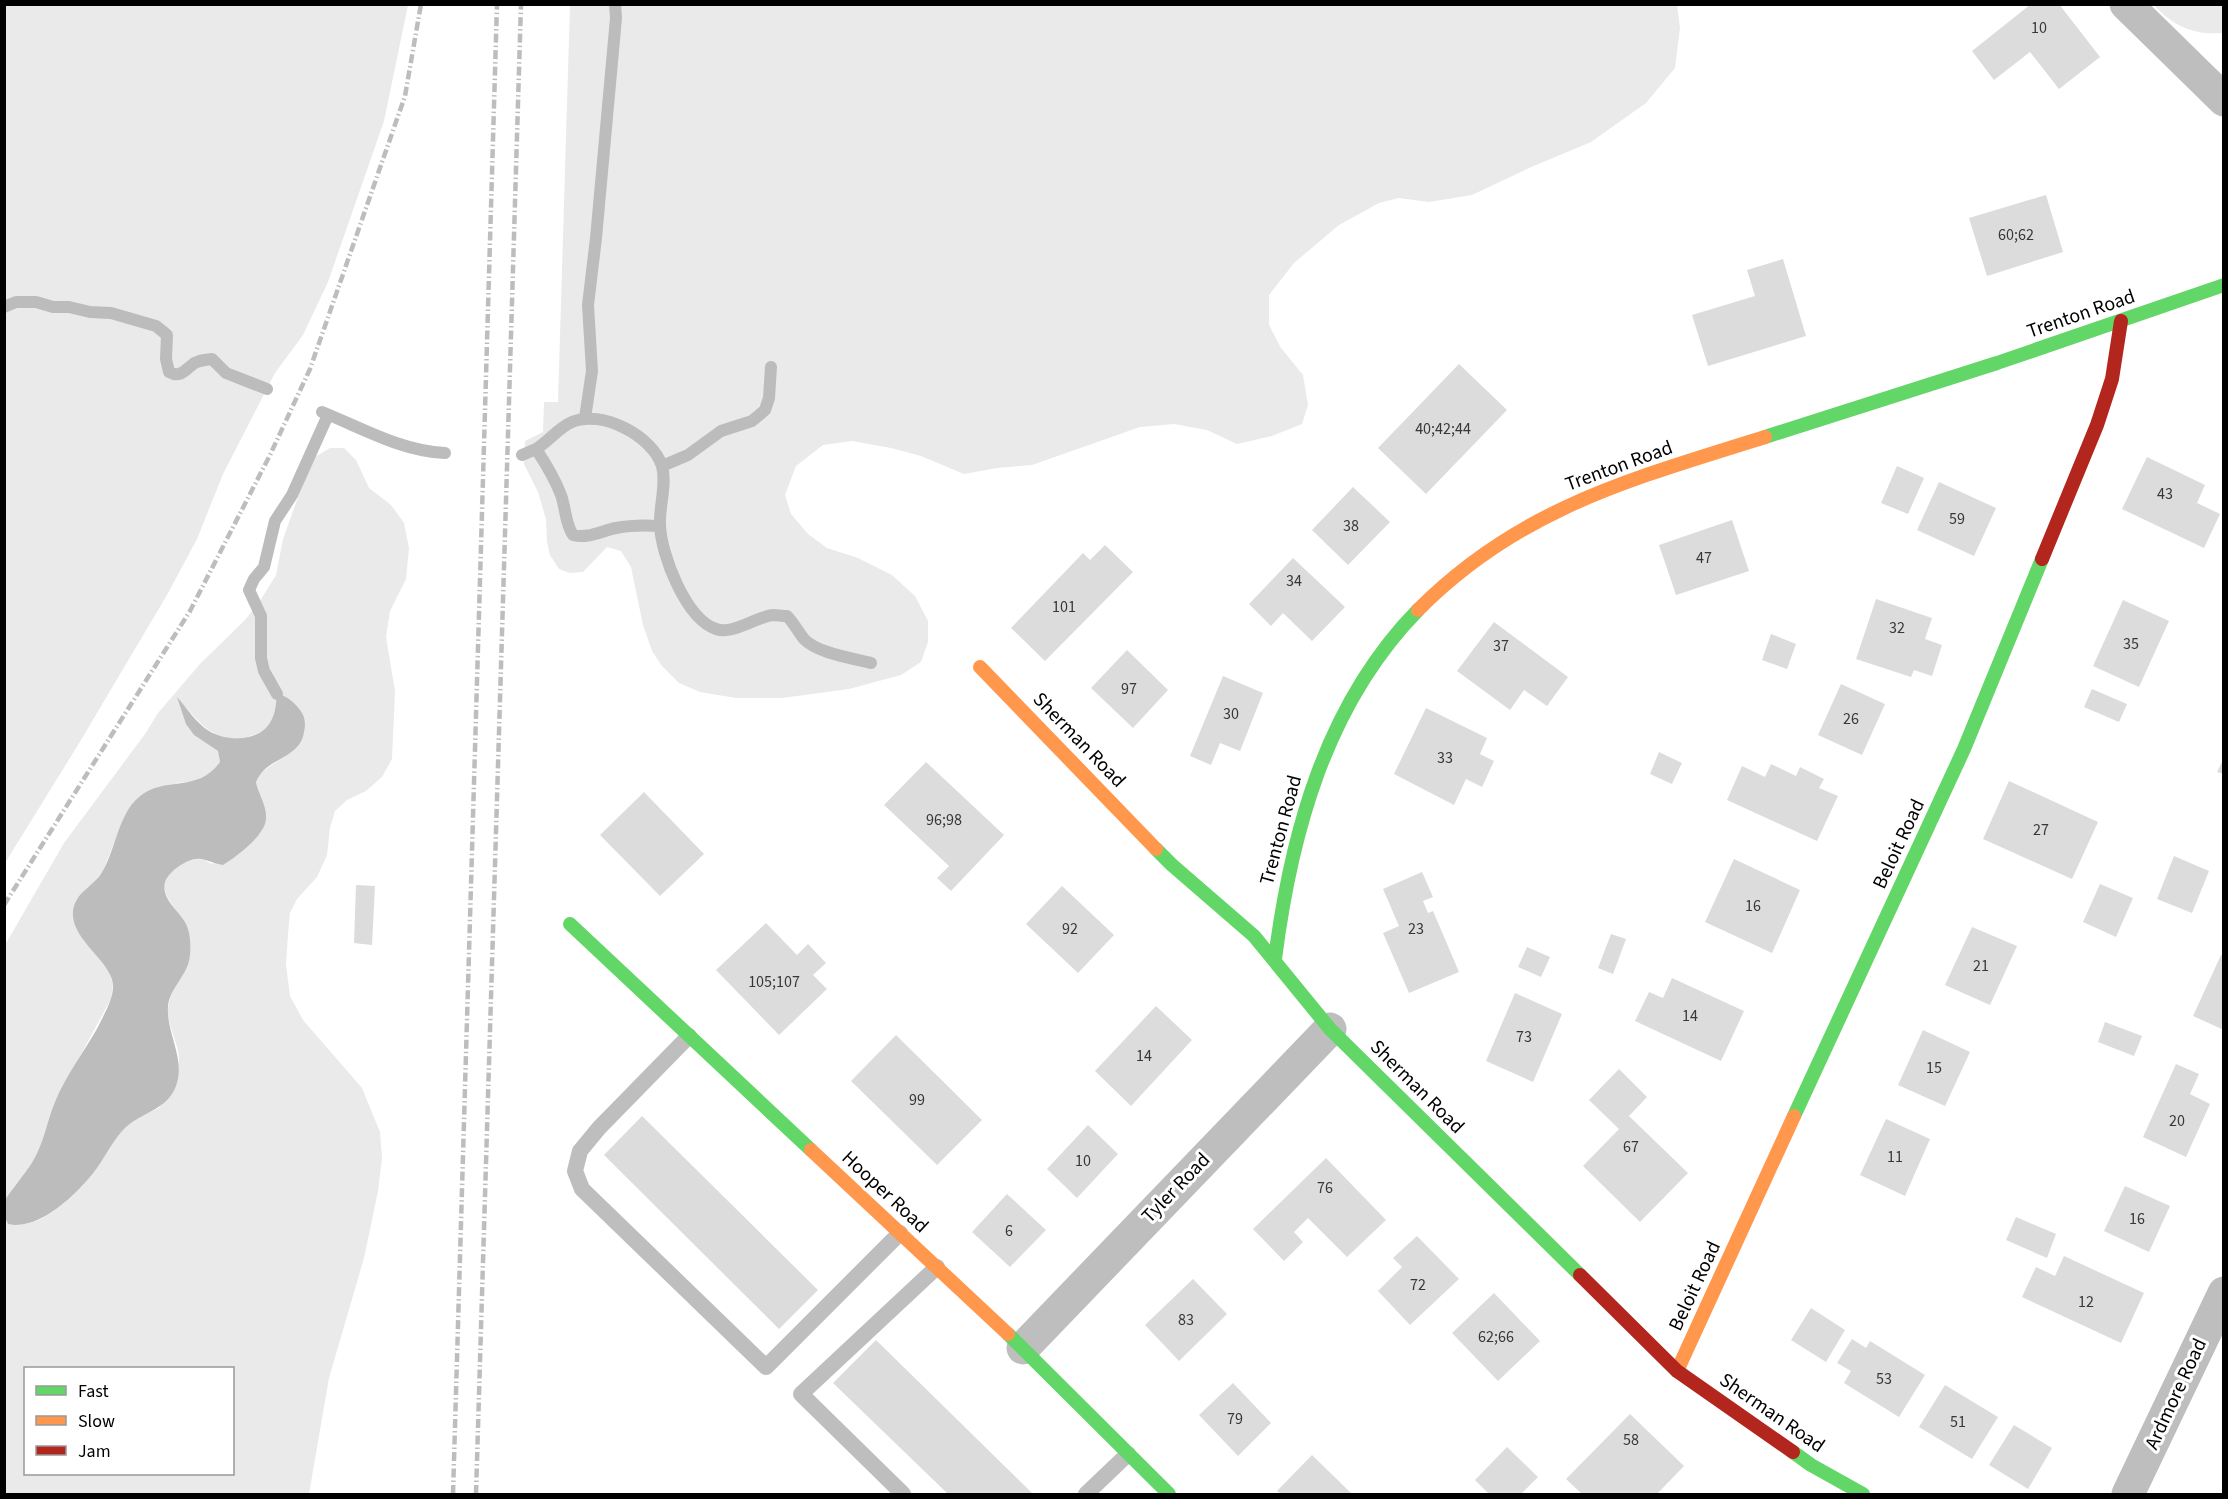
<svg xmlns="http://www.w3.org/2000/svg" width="2228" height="1499" font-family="'Source Sans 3',sans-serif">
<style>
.green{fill:#eaeaea;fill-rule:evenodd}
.water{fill:#bcbcbc}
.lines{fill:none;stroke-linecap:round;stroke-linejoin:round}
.stream{stroke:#bcbcbc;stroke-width:12}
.building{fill:#dcdcdc}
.lane{stroke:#bebebe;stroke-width:16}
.street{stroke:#bebebe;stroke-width:33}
.fast{stroke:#63d668;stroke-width:14}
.slow{stroke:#ff974d;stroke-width:14}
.jam{stroke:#b3261e;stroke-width:14}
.rail{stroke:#bdbdbd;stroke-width:4.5;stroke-dasharray:9 3 1.5 3;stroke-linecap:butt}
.labels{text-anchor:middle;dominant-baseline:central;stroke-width:6;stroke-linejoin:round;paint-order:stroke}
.number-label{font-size:16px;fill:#373737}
.street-label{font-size:20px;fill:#000;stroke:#fff}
</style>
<rect width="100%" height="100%" fill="#fff"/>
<!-- green -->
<path class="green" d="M5,4L408,5L384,121L328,282L303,335L275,373L223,474L197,539L167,595L78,745L5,863Z
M570,5L1677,4L1680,28L1675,68L1646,103L1591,142L1529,168L1472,195L1429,202L1399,198L1379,203L1339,225L1294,263L1269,295V325L1281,348L1303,375L1308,405L1302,424L1272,436L1237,444L1207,430L1174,424L1140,427L1032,465L997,468L964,474L921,456L891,448L852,441L823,445L796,466L785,495L791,514L808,534L827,548L858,558L892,575L915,596L928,621V642L921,662L901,675L849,689L782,698H736L700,692L679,683L662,666L652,651L643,625L631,567L621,551L607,547L583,572L570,573L559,569L550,555L547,542L546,519L538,492L524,464L525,441L543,432L544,402H558Z
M2154,5H2223V33C2194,35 2174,27 2154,5Z
M330,448H344L356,460L369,488L391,505L404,523L409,548L406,579L390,611L386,637L395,691L392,759L382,777L366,791L347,800L335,811L330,828L327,855L317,877L297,899L290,913L288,934L286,965L290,996L303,1020L362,1088L380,1132L382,1158L378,1191L364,1258L329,1378L309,1494H5L4,1218L8,1224C35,1231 66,1204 83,1185C98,1168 108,1146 124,1129C134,1119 146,1113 159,1108C163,1098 179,1070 179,1061C180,1043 164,1023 169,1003C174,982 190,964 190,942C191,918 158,898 165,881C170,870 188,858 199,859C203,859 208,862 212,864L264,806L256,782L263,771L293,751L302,713L285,696C281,703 274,720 270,724C264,731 254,736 246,737C211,744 199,720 178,699L194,735L218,751L220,762L212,773L197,781L177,783L139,797L120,828L102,873L76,900L73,919L81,936L109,972L113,984L111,999L55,1102L45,1135L35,1160L5,1201V945L64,843L145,734L158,713L200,664L245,620L260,601L276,575L283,539L306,475L315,457ZM26,1368H232V1474H26Z"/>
<!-- water -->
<path class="water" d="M277,694C287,696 293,701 300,710C305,716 306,724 304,732C301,754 278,757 264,770C261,773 258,778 256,782C258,793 267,806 266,818C266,835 236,857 223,865C215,864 208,860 201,859C189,857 169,871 165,882C160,901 184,913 188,929C191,939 191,951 189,961C185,977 170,989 168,1006C166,1034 186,1058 176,1086C167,1110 142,1112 125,1128C114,1139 107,1153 99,1165C82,1190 40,1232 8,1224C5,1218 2,1209 4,1202C6,1197 28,1170 33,1161C44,1143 47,1121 55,1102C66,1075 84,1052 98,1027C104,1014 114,999 113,984C110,958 60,934 76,901C81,891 95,883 101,874C115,853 118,814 139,797C165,775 197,794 220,762L218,751L194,735L186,724L177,697C187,708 196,723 209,731C227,742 260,742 271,721C276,712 276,703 277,694Z"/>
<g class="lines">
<!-- stream -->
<path class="stream" d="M4,307L16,302H36L53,307H69L90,312L111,313L156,326L167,335L166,359L169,372C180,378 184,371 192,365C197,360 205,360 212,359L226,373L267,389
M322,412C362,428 401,451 445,453
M585,418L592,371L588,305L596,238L616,18L615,4
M536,449C549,441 558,428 572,422C601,409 653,436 662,466C667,485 659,506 660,525C661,555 686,619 716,629C733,635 755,617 773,615C777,615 782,616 787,616C794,623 798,632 804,639C817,653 852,658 871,663
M522,455L536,449C546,464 555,479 561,495C566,509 565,523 573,535C588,539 601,531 616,528C631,525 645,525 660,526
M662,466L688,455L721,431L752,421L765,410L769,398L771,367
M277,694L264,671L261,658V616L249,590L254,579L264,567L275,521L292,495L328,415"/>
</g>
<!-- building -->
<path class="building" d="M2031,4H2059L2100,57L2059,89L2030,52L1994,80L1972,51Z
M2046,195L2063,252L1987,276L1969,218Z
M1783,259L1806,336L1708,366L1692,315L1755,296L1747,270Z
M1459,364L1507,410L1426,494L1378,448Z
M2147,457L2205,485L2197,503L2220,514L2204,548L2122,509Z
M1897,466L1924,478L1908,514L1881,503Z
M1939,482L1996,508L1974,556L1917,530Z
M1353,487L1390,522L1348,565L1312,530Z
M1732,520L1749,571L1676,595L1659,545Z
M1105,545L1133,572L1045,661L1011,628L1083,553L1090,560Z
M1293,558L1345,607L1312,641L1283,613L1271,626L1249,604Z
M1876,599L1932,618L1925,639L1942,645L1932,676L1914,670L1911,677L1856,659Z
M2123,600L2169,621L2139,687L2093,666Z
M1494,622L1568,677L1547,706L1524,690L1510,710L1457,671Z
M1771,634L1796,644L1787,669L1762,660Z
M1127,650L1168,690L1133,728L1091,688Z
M1223,676L1263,693L1240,751L1220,743L1211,765L1190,756Z
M1841,684L1885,704L1862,755L1818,735Z
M2092,689L2127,704L2119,722L2084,707Z
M1426,708L1487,738L1480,754L1494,761L1482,787L1466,779L1454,805L1394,774Z
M1659,752L1682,763L1672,784L1650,774Z
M2224,758V774L2217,772Z
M926,762L1004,835L951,891L937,878L949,866L884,805Z
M1771,764L1796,776L1800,767L1824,779L1819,788L1838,796L1817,841L1727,800L1742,766L1765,777Z
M2009,781L2098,822L2072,879L1983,839Z
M644,792L704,854L660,896L600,835Z
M2174,856L2209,871L2192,913L2157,899Z
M1734,859L1800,890L1772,953L1705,922Z
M1422,872L1433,897L1423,901L1428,913L1433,911L1459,972L1409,993L1383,933L1399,926L1383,889Z
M2100,884L2133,898L2116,937L2083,922Z
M356,885L375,886L372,945L354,943Z
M1062,886L1114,935L1078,973L1026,924Z
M766,923L797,955L808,944L826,963L813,975L827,989L779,1035L716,970Z
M1972,927L2017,946L1990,1005L1945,985Z
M1611,934L1626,939L1613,974L1598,968Z
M1527,947L1550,957L1541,977L1518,967Z
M2221,955L2224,956V1030L2193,1016Z
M1672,978L1744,1011L1721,1061L1635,1021L1649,992L1663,998Z
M1515,993L1562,1014L1533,1082L1486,1061Z
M1156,1006L1192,1040L1131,1106L1095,1071Z
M2105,1022L2142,1036L2134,1056L2098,1042Z
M1923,1030L1970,1052L1945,1106L1898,1085Z
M896,1035L982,1120L937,1165L851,1081Z
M2176,1064L2199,1074L2190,1094L2210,1104L2186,1157L2143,1137Z
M1619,1069L1647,1097L1629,1116L1688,1173L1640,1222L1583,1166L1619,1129L1589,1100Z
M642,1116L818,1290L779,1329L604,1155Z
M1886,1119L1930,1139L1905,1196L1860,1175Z
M1088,1125L1118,1154L1077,1198L1047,1169Z
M1326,1158L1386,1220L1347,1257L1308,1218L1294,1232L1303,1242L1284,1261L1253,1229Z
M2125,1186L2170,1206L2149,1252L2104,1231Z
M1007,1194L1046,1230L1010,1267L972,1232Z
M2016,1217L2056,1234L2047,1258L2006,1240Z
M1417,1236L1459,1279L1410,1325L1378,1291L1402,1267L1393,1258Z
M2064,1256L2144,1293L2121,1343L2022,1297L2036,1267L2055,1276Z
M1193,1279L1227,1314L1179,1361L1145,1325Z
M1494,1293L1540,1341L1498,1381L1452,1333Z
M1811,1308L1845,1330L1826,1362L1791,1340Z
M1852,1339L1866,1348L1870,1341L1925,1375L1899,1417L1844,1383L1851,1371L1837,1363Z
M876,1340L1033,1494H948L833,1383Z
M1233,1383L1271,1423L1238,1456L1199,1415Z
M1945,1385L1998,1417L1972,1459L1919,1427Z
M1630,1414L1684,1466L1657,1494H1582L1566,1479Z
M2014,1425L2052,1448L2028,1489L1989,1465Z
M1507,1447L1538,1477L1521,1494H1489L1475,1480Z
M1312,1455L1352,1494H1281L1277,1491Z"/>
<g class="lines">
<!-- lane -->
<path class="lane" d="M689,1036L599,1128L580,1151L575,1171L582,1189L766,1367L900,1233
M903,1494L801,1394L937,1267
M1086,1494L1128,1454"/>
<!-- street -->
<path class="street" d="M2126,4L2224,100
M1023,1348L1330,1029
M2128,1494L2224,1293"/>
<!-- fast -->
<path class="fast" d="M1765,437L1997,363L2224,285
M1156,849L1172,865L1254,936L1330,1029L1580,1275
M570,924L811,1150
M1275,959C1291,833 1326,704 1418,610
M1794,1116L1964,749L2042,559
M1008,1334L1169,1494
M1793,1452L1811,1465L1863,1494"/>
<!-- slow -->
<path class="slow" d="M1418,610C1519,508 1632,479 1765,437
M980,667L1156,849
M811,1150L1008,1334
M1677,1371L1794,1116"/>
<!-- jam -->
<path class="jam" d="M2042,559L2097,425L2112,379L2121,321
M1580,1275L1677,1371L1793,1452"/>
<!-- rail -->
<path class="rail" d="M4,905L190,611L270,455L310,369L405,96L421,4
M453,1494L497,4
M476,1494L521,4"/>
</g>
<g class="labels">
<!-- number labels -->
<g class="number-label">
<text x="2039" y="28">10</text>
<text x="2016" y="235">60;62</text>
<text x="1443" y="429">40;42;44</text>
<text x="2165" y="494">43</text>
<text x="1957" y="519">59</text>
<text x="1351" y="526">38</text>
<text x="1704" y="558">47</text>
<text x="1294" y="581">34</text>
<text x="1064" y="607">101</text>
<text x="1897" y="628">32</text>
<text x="2131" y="644">35</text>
<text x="1501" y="646">37</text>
<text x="1129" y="689">97</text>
<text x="1231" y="714">30</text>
<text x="1851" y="719">26</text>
<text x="1445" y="758">33</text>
<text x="944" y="820">96;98</text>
<text x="2041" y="830">27</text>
<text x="1753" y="906">16</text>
<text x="1070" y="929">92</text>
<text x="1416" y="929">23</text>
<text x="1981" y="966">21</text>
<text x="774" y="982">105;107</text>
<text x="1690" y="1016">14</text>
<text x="1524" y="1037">73</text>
<text x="1144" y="1056">14</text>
<text x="1934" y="1068">15</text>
<text x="917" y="1100">99</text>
<text x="2177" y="1121">20</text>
<text x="1631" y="1147">67</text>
<text x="1895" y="1157">11</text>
<text x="1083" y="1161">10</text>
<text x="1325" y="1188">76</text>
<text x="2137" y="1219">16</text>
<text x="1009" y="1231">6</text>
<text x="1418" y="1285">72</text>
<text x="2086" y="1302">12</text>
<text x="1186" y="1320">83</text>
<text x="1496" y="1337">62;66</text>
<text x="1884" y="1379">53</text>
<text x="1235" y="1419">79</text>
<text x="1958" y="1422">51</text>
<text x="1631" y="1440">58</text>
</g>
<!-- street labels -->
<g class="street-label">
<text transform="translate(2081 314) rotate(-19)">Trenton Road</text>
<text transform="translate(1619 466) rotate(-20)">Trenton Road</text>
<text transform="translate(1079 740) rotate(46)">Sherman Road</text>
<text transform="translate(1281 830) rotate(-75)">Trenton Road</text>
<text transform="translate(1899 844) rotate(-65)">Beloit Road</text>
<text transform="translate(1417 1087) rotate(45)">Sherman Road</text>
<text transform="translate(1176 1188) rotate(-46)">Tyler Road</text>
<text transform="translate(885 1192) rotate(43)">Hooper Road</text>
<text transform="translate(1695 1286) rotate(-65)">Beloit Road</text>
<text transform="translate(2176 1394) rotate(-65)">Ardmore Road</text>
<text transform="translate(1772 1413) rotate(35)">Sherman Road</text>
</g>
</g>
<!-- border -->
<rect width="2228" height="1499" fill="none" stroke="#000000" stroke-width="12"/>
<!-- legend -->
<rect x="24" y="1367" width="210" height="108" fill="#ffffff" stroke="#999999" stroke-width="1.5"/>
<rect x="36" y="1386" width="30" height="9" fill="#63d668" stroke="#999999" stroke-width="1.5"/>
<text x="78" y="1397" font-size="18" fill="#000000">Fast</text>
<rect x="36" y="1416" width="30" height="9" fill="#ff974d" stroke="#999999" stroke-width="1.5"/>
<text x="78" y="1427" font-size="18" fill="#000000">Slow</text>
<rect x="36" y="1446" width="30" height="9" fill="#b3261e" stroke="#999999" stroke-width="1.5"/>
<text x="78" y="1457" font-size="18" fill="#000000">Jam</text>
</svg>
